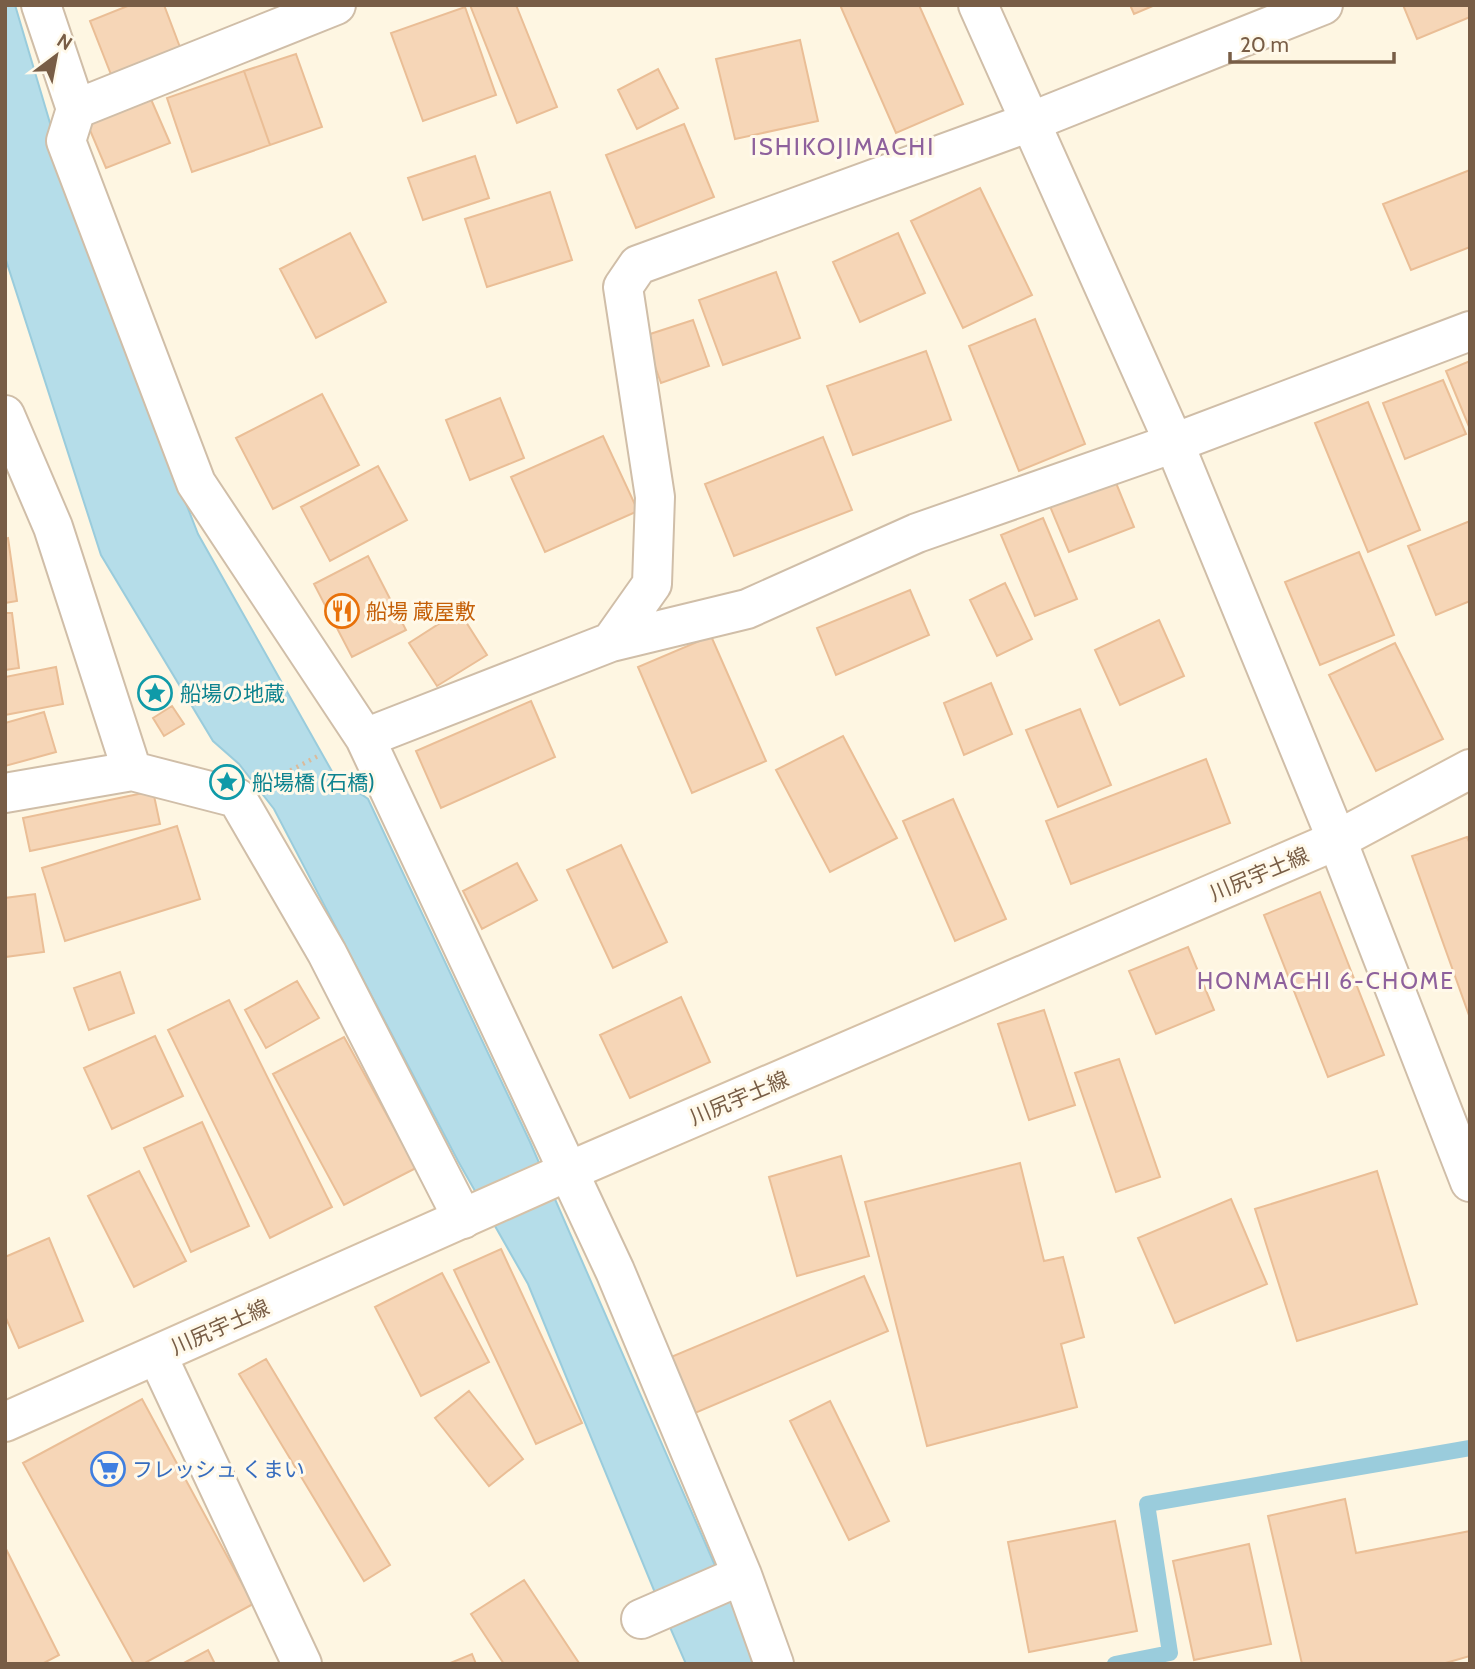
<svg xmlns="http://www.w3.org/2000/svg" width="1475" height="1669" font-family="Cabin,'Noto Sans JP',sans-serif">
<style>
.water{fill:#b5dde9;stroke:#9accdc;stroke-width:2}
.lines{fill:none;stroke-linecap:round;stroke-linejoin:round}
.stream{stroke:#9accdc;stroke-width:16}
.building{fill:#f6d6b7;stroke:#eabe96;stroke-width:2}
.minor-casing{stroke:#d0bea8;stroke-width:42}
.tertiary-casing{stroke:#d0bea8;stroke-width:42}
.secondary-casing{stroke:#d6c1a7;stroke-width:42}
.path{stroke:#dbba9a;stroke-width:4.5;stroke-dasharray:2 5;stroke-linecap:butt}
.minor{stroke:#fff;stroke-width:38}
.tertiary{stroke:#fff;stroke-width:38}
.secondary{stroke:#fff;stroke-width:38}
.labels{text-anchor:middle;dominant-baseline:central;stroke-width:6;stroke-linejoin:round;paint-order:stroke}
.food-label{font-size:21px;fill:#c56008;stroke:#fff9ea;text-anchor:start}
.culture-label{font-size:21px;fill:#0d838f;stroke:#fff9ea;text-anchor:start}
.street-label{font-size:21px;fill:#785d46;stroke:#fff9ea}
.shop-label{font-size:21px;fill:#366cbe;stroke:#fff9ea;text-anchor:start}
.neighbourhood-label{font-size:23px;letter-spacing:2px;fill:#8e619c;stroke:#fff9ea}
.quarter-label{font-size:24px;letter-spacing:2px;fill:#8e619c;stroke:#fff9ea}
</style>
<rect width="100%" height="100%" fill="#fef6e2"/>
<!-- water -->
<path class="water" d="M5,5H15L90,258L198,534L334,775L368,799L530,1142L758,1664H686L656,1595L528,1284L458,1161L274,809L239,764L213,741L101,555L5,257Z"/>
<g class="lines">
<!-- stream -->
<path class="stream" d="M1115,1664L1170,1653L1147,1504L1470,1448"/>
</g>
<!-- building -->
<path class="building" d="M130,5H164L181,50L112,77L90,21Z
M470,5H516L557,107L517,123Z
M840,5H919L963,104L896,133Z
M1130,5H1155L1134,14Z
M1403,5H1470V17L1417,39Z
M465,7L496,95L423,121L391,33Z
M800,40L818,121L735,139L716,59Z
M296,54L322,127L270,145L244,71Z
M658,69L678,108L637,129L618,90Z
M244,71L270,145L192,172L167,98Z
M150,97L170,143L106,168L87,123Z
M684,124L714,197L636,228L606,155Z
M475,156L489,198L423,220L408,178Z
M1470,170V247L1411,270L1383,204Z
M980,188L1032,295L963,328L911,221Z
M550,192L572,260L487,287L465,219Z
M350,233L386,302L316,338L280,269Z
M898,233L925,293L860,322L833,262Z
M776,272L800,338L723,365L699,300Z
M1035,319L1085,444L1019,471L969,346Z
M693,320L709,366L661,383L644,336Z
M926,351L951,420L853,455L827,386Z
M1470,361V429L1446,371Z
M1443,380L1466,434L1405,459L1383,403Z
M322,394L359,465L273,509L236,438Z
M500,398L524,458L470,480L446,420Z
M1368,402L1420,530L1368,552L1315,423Z
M603,436L638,511L545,552L511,477Z
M823,437L852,510L734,556L705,484Z
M378,466L407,520L330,561L301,507Z
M1114,478L1134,527L1069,552L1049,504Z
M1043,518L1077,599L1035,616L1001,535Z
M1470,521V601L1436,615L1408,546Z
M8,538L17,601L5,603V539Z
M1359,552L1394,635L1320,665L1285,582Z
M368,556L406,630L352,657L314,584Z
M1005,583L1032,639L997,656L970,600Z
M910,590L929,635L836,675L817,628Z
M459,611L487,655L437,686L409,643Z
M5,613H12L19,668L5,670Z
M1159,620L1184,676L1120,705L1095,650Z
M711,636L766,761L692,793L638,667Z
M1395,643L1443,739L1376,771L1329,675Z
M56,667L63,704L5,715V677Z
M991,683L1012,734L964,755L944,703Z
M531,701L555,757L441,808L416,751Z
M172,706L184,724L164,736L153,718Z
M1080,709L1111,785L1058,807L1026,730Z
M44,712L56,752L5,766V723Z
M843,736L897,838L830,872L776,770Z
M1206,759L1230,823L1071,884L1046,821Z
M153,791L160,824L30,851L23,818Z
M953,799L1006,919L955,941L903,821Z
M177,826L200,899L65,941L42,868Z
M1467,837L1470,844V1018L1412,856Z
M621,845L667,942L613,968L567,870Z
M517,863L537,900L482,929L463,891Z
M1320,892L1384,1055L1328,1077L1264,915Z
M35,894L44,952L5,957V898Z
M1188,947L1214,1010L1156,1034L1129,971Z
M120,972L134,1013L89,1030L74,988Z
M297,981L319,1018L266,1048L245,1010Z
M681,997L710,1062L630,1098L600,1035Z
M229,1000L332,1207L270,1238L168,1030Z
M1044,1010L1075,1105L1029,1120L998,1024Z
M155,1036L183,1096L112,1129L84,1068Z
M344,1037L416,1168L344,1205L273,1074Z
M1119,1059L1160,1177L1116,1192L1075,1073Z
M202,1122L249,1226L191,1252L144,1148Z
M841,1156L869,1256L797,1276L769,1177Z
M1020,1163L1044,1261L1063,1257L1084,1337L1061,1344L1077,1407L927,1446L865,1202Z
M139,1171L186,1261L134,1287L88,1196Z
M1377,1171L1417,1304L1297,1341L1255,1209Z
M1231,1199L1267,1284L1175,1323L1138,1238Z
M49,1238L83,1321L19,1348L5,1316V1257Z
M501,1249L582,1423L536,1444L454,1270Z
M442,1273L489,1362L421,1396L375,1307Z
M864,1276L888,1331L695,1413L671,1357Z
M266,1359L390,1565L364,1581L239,1374Z
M469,1391L523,1459L489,1486L435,1418Z
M142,1399L253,1604L143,1664H134L23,1463Z
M830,1401L889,1521L849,1540L790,1421Z
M1345,1499L1356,1553L1470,1531V1656L1442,1664H1302L1268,1516Z
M1115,1521L1137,1631L1029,1652L1008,1542Z
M1249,1544L1271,1644L1194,1660L1173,1561Z
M5,1547L59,1655L42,1664H5Z
M524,1580L579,1663L504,1664L471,1614Z
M208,1650L215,1664H182Z
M472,1654L476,1664H448Z"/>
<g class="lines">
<!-- minor casing -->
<g class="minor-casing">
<path id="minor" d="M41,5L76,109L66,141L196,483L365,738L615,1271L742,1575L774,1664
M76,109L336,5
M5,415L53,527L132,771
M611,642L652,584L655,497L623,287L638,265L1030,122L1323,5
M365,738L611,642L747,609L917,533L1174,443L1470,331
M5,793L132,771L237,798L327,953L463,1219
M157,1355L302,1664
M641,1619L742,1575"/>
</g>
<!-- tertiary casing -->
<g class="tertiary-casing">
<path id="tertiary" d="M978,5L1174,443L1337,840L1470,1182"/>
</g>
<!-- secondary casing -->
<g class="secondary-casing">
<path id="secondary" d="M5,1422L569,1171L1337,840L1470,769"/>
</g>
<!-- path -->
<path class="path" d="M278,777L320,755"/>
<!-- minor -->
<use href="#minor" class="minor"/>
<!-- tertiary -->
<use href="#tertiary" class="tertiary"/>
<!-- secondary -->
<use href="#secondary" class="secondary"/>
</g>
<!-- icons -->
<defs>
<g id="restaurant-ring" transform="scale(1.75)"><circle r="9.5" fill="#fff9ea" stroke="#e8710a" stroke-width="1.5"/><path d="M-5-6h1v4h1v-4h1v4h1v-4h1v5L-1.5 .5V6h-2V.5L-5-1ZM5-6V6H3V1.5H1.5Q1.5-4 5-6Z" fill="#e8710a"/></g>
<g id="sight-ring" transform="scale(1.75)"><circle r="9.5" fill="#fff9ea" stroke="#0f9aa8" stroke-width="1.5"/><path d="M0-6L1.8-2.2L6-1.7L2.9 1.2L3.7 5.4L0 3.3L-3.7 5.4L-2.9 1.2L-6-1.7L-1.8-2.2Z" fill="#0f9aa8"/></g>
<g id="supermarket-ring" transform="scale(1.75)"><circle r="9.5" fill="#fff9ea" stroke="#3f7fe0" stroke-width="1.5"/><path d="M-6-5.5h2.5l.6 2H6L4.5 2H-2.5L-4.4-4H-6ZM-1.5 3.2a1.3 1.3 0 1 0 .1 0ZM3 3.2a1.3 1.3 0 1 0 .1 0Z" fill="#3f7fe0"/></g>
</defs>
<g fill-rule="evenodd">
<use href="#restaurant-ring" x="342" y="611"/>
<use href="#sight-ring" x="155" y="693"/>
<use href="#sight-ring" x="227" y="782"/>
<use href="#supermarket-ring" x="108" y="1469"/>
</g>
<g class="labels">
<!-- food labels -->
<g class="food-label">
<text x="366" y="611">船場 蔵屋敷</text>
</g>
<!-- culture labels -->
<g class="culture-label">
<text x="180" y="693">船場の地蔵</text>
<text x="252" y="782">船場橋 (石橋)</text>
</g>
<!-- street labels -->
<g class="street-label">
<text transform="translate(1259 874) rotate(-23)">川尻宇土線</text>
<text transform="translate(739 1098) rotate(-23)">川尻宇土線</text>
<text transform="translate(220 1327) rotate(-24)">川尻宇土線</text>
</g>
<!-- shop labels -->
<g class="shop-label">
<text x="132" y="1469">フレッシュ くまい</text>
</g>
<!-- neighbourhood labels -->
<g class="neighbourhood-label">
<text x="1326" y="981">HONMACHI 6-CHOME</text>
</g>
<!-- quarter labels -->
<g class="quarter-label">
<text x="843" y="146">ISHIKOJIMACHI</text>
</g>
</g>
<!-- border -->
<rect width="1475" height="1669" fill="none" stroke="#785d46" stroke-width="14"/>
<!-- north arrow -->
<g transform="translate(56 56) rotate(32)" stroke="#fff9ea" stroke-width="5" paint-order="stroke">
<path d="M0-5L12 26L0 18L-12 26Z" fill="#785d46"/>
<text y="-10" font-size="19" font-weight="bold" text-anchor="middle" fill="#785d46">N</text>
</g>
<!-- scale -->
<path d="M1230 52v10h164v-10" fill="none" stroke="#785d46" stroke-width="3.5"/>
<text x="1240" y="52" font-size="21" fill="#785d46" stroke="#fff9ea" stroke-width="5" paint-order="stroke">20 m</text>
</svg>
